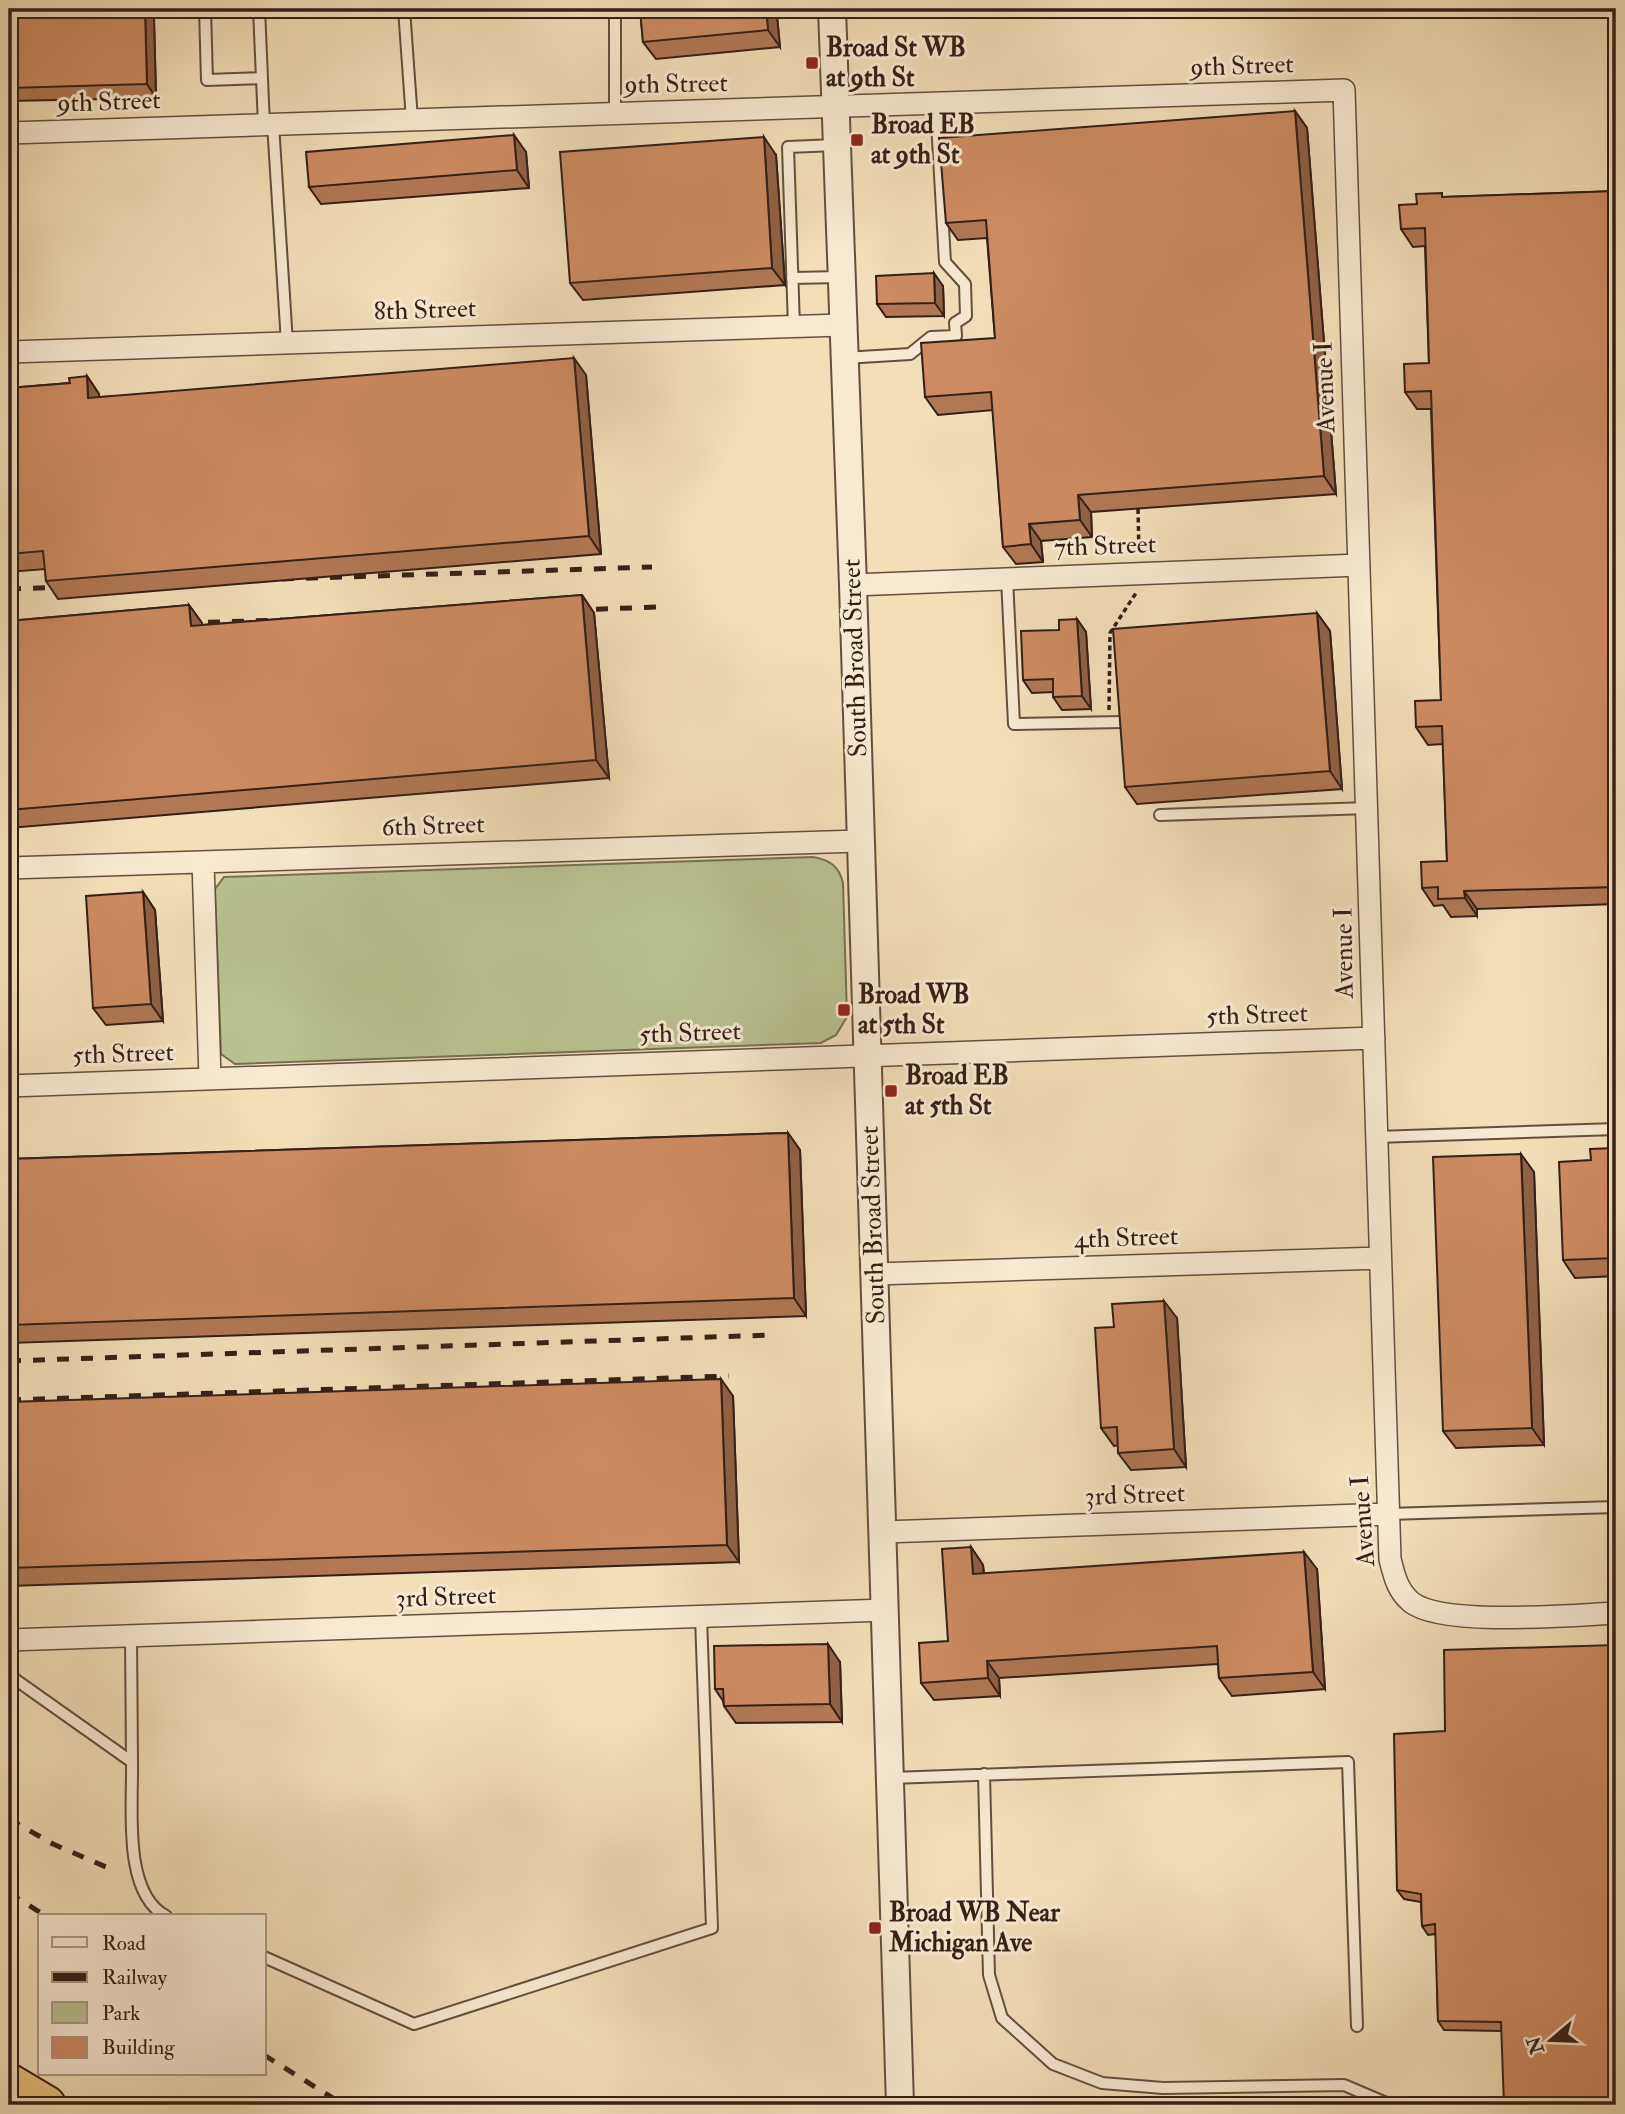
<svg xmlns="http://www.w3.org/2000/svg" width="1625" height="2114" font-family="'IM FELL Double Pica',serif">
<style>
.green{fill:#b9c290;stroke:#767054;stroke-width:2}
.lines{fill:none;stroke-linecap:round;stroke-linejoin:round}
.service-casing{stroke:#644f3f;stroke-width:14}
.minor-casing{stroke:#644f3f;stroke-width:24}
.tertiary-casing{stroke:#644f3f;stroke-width:30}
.motorway-casing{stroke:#341f17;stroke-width:42}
.path{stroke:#341f17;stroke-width:3.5;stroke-dasharray:5 3.5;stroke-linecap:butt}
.service{stroke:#f7ead1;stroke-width:10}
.minor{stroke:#f7ead1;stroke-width:21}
.tertiary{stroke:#f7ead1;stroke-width:26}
.motorway{stroke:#e9c07c;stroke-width:38}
.rail{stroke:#341f17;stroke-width:5;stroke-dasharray:12 12;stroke-linecap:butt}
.wall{fill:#b17853;stroke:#341f17;stroke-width:2}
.shaded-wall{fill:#906144;stroke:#341f17;stroke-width:2}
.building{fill:#ce8b61;stroke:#341f17;stroke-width:2}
.poi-dot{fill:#8f2418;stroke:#f7ead1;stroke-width:2.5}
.labels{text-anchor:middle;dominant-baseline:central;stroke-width:6;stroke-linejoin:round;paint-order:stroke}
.poi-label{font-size:26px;font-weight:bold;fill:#341f17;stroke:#f7ead1;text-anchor:start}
.street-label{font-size:26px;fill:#341f17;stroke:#f7ead1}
</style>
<rect width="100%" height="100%" fill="#f2dfb8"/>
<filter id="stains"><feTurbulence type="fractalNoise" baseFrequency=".00286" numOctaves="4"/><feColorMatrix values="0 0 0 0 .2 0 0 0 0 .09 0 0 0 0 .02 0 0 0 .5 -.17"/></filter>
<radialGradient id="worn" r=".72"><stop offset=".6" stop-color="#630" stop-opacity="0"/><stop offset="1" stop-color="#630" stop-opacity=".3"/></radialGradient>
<!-- green -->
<path class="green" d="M813,857C830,860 839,866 843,883L847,1017L836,1035L821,1043L235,1064L221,1054L215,889L224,877Z"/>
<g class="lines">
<!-- service casing -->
<g class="service-casing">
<path id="service" d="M205,9L207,80L261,78
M259,9L264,125
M404,9L412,120
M615,9V114
M273,124L287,343
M792,278L841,277
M794,327L788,147L836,145
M844,358L910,354L931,337L956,336L955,323L966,316L965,284L945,262L936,105
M1007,578L1014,724L1122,722
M1160,815L1369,808
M1376,1137L1616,1129
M1388,1514L1616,1507
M131,1635L132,1762
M9,1675L132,1762C133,1805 122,1893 166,1916
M984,1774L989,1975L1002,2018L1053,2064L1102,2083L1163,2088L1344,2085L1391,2105
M891,1778L1348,1762L1357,2026
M264,1957L414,2024L712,1928L701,1617"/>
</g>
<!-- minor casing -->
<g class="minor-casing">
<path id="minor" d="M9,133L1344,90L1390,1559C1394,1575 1397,1590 1411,1602C1442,1627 1573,1615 1616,1613
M9,352L842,325
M853,585L1359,565
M203,862L210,1078
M9,868L860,841
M9,1086L1374,1038
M875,1274L1380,1258
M884,1532L1388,1514
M9,1640L885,1610"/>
</g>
<!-- tertiary casing -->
<g class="tertiary-casing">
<path id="tertiary" d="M832,9L853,585L900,2105"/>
</g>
<!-- motorway casing -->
<g class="motorway-casing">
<path id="motorway" d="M9,2083L46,2105"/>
</g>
<!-- path -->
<path class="path" d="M1138,509L1139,554
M1109,710L1110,633L1136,593"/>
<!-- service -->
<use href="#service" class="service"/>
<!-- minor -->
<use href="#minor" class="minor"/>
<!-- tertiary -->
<use href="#tertiary" class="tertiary"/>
<!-- motorway -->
<use href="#motorway" class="motorway"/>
<!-- rail -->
<path class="rail" d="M282,579L652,567
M9,589L68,587
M572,610L657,607
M184,623L282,620
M9,1361L771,1335
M9,1400L729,1376
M9,1819L53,1844L106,1867
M9,1893L46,1916
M264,2055L344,2105"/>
</g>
<!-- wall -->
<path class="wall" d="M9,9H148L154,18L156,98L9,101Z
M640,9H772L777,16L780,47L656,59L643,42Z
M1295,111L1307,128L1336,494L1091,512L1092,537L1041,541L1043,562L1016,564L1003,547L993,410L938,415L925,397L995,338L987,238L958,240L946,223Z
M526,152L529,188L321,204L309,187Z
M776,155L785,285L583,300L570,283Z
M1616,191V904L1477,909V916L1451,917L1443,905L1434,906L1422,888L1447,861L1443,744L1428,745L1416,727L1441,700L1431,409H1417L1405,392L1429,363L1425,246L1413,247L1401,229L1417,204L1444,197Z
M943,286L944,316L886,317L877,304Z
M586,375L601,554L58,599L46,581L45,569L9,572V388L70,383L87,376L99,394V397Z
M582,595L594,613L609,778L9,828V621L189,605L202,623V625Z
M1317,613L1330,631L1342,789L1137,804L1125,787Z
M1077,619L1086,632L1091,709L1062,710L1053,697V692L1032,693L1023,680L1059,630Z
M143,892L155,910L163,1021L106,1025L93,1008Z
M788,1133L800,1150L806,1316L9,1343V1159Z
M1616,1148V1276L1575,1278L1563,1260Z
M1534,1172L1544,1445L1456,1448L1443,1431Z
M1177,1318L1186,1467L1131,1470L1118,1453V1445L1114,1446L1101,1428L1114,1327Z
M733,1396L739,1562L9,1586V1402Z
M971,1547L983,1565L984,1573L1317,1569L1325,1689L1232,1696L1219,1678L1218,1664L999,1678L1000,1696L934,1700L921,1683L948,1641Z
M1616,1645L1501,2031L1444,2030L1438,2021L1436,1934L1428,1935L1422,1926L1421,1902L1404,1899L1397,1890L1445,1731Z
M840,1662L842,1722L736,1723L724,1706L723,1701L715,1689Z"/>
<!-- shaded-wall -->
<path class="shaded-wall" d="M145,9H148L154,18L156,98L147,84Z
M766,9H772L777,16L780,47L768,30Z
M1295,111L1307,128L1336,494L1324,476Z
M514,135L526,152L529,188L517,170Z
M764,137L776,155L785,285L772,268Z
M934,273L943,286L944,316L935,303Z
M574,358L586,375L601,554L589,536Z
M87,376L99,394L100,416L88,398Z
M1078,495L1091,512L1092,537L1080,520Z
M1029,524L1041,541L1043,562L1031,544Z
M582,595L594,613L609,778L596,760Z
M189,605L202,623L203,643L191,626Z
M1317,613L1330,631L1342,789L1330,771Z
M1077,619L1086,632L1091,709L1082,696Z
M1464,891L1477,909V916L1465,898Z
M143,892L155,910L163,1021L151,1004Z
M788,1133L800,1150L806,1316L794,1298Z
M1521,1154L1534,1172L1544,1445L1532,1428Z
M1164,1301L1177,1318L1186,1467L1174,1449Z
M721,1379L733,1396L739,1562L727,1545Z
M971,1547L983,1565L985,1591L973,1574Z
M1304,1552L1317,1569L1325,1689L1313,1672Z
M828,1644L840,1662L842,1722L830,1704Z
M987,1661L999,1678L1000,1696L988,1678Z"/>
<!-- building -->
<path class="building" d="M9,9H145L147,84L9,88Z
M640,9H766L768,30L643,42Z
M1295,111L1324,476L1078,495L1080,520L1029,524L1031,544L1003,547L991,392L925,397L921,343L995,338L986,220L946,223L939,138Z
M514,135L517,170L309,187L306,152Z
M764,137L772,268L570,283L560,152Z
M1616,191V887L1464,891L1465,898L1438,899V887L1422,888L1421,862L1447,861L1442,726L1416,727L1415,701L1441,700L1431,391L1405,392L1404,364L1429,363L1425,228L1401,229L1399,205L1417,204L1416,194L1442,193V197Z
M934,273L935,303L877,304L876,276Z
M574,358L589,536L46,581L43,551L9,554V388L70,383L69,378L87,376L88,398Z
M582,595L596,760L9,810V621L189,605L191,626Z
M1317,613L1330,771L1125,787L1113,629Z
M1077,619L1082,696L1053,697V679L1023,680L1021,631L1059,630V620Z
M143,892L151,1004L93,1008L86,896Z
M788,1133L794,1298L9,1325V1159Z
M1616,1148V1272V1258L1563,1260L1559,1162L1591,1160L1590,1149Z
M1521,1154L1532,1428L1443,1431L1433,1157Z
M1164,1301L1174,1449L1118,1453L1117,1427L1101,1428L1095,1328L1114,1327L1112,1304Z
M721,1379L727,1545L9,1568V1402Z
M971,1547L973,1574L1304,1552L1313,1672L1219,1678L1217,1646L987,1661L988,1678L921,1683L919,1643L948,1641L942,1549Z
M828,1644L830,1704L724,1706L723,1689H715L714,1646Z
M1616,1645V2105H1504L1501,2022L1438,2021L1435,1924L1422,1926L1421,1894L1397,1890L1394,1734L1445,1731L1444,1650Z"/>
<!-- markers -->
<g class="poi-dot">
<rect x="805" y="56" width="14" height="14" rx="3.5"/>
<rect x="850" y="133" width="14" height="14" rx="3.5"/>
<rect x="837" y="1003" width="14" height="14" rx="3.5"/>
<rect x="884" y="1084" width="14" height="14" rx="3.5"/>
<rect x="868" y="1921" width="14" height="14" rx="3.5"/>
</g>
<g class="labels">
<!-- poi labels -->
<g class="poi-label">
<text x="826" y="48">Broad St WB<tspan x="826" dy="30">at 9th St</tspan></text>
<text x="871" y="125">Broad EB<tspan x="871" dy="30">at 9th St</tspan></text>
<text x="858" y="995">Broad WB<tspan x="858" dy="30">at 5th St</tspan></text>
<text x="905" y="1076">Broad EB<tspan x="905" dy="30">at 5th St</tspan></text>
<text x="889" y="1913">Broad WB Near<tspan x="889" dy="30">Michigan Ave</tspan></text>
</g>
<!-- street labels -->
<g class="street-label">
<text transform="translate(1242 66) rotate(-2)">9th Street</text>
<text transform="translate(676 84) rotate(-1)">9th Street</text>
<text transform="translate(109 102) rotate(-2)">9th Street</text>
<text transform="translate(425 310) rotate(-2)">8th Street</text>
<text transform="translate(1325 387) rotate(-92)">Avenue I</text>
<text transform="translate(1105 546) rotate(-2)">7th Street</text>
<text transform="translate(855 658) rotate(-92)">South Broad Street</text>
<text transform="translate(433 826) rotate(-2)">6th Street</text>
<text transform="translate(1344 953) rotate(-91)">Avenue I</text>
<text transform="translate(1257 1015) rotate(-2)">5th Street</text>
<text transform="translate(690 1033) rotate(-2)">5th Street</text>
<text transform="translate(123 1054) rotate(-2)">5th Street</text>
<text transform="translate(873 1225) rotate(-92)">South Broad Street</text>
<text transform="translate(1126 1238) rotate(-2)">4th Street</text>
<text transform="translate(1135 1495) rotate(-2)">3rd Street</text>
<text transform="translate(1363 1521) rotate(-94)">Avenue I</text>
<text transform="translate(446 1597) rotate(-2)">3rd Street</text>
</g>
</g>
<!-- margin -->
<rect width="1625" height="2114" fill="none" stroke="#f2dfb8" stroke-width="35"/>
<rect x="10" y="10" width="1604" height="2093" fill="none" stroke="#341f17" stroke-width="3.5"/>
<rect x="18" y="18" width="1590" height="2079" fill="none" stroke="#341f17" stroke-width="2"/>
<!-- legend -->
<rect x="38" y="1914" width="228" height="161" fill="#f7ead1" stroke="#a99987" stroke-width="2"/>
<rect x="52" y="1937" width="35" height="10" fill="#f7ead1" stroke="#a99987" stroke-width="2"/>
<text x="102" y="1950" font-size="21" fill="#341f17">Road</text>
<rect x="52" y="1972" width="35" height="10" fill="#341f17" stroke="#a99987" stroke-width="2"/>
<text x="102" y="1984" font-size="21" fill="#341f17">Railway</text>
<rect x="52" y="2002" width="35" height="21" fill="#b9c290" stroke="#a99987" stroke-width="2"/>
<text x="102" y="2020" font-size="21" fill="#341f17">Park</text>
<rect x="52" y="2037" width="35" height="21" fill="#ce8b61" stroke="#a99987" stroke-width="2"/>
<text x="102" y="2054" font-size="21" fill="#341f17">Building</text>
<!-- north arrow -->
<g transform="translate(1551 2040) rotate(251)" stroke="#f7ead1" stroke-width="5" paint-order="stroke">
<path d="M0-5L12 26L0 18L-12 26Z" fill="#341f17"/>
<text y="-10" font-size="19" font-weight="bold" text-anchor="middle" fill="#341f17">N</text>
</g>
<rect width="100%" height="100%" filter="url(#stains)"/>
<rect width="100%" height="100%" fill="url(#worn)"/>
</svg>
